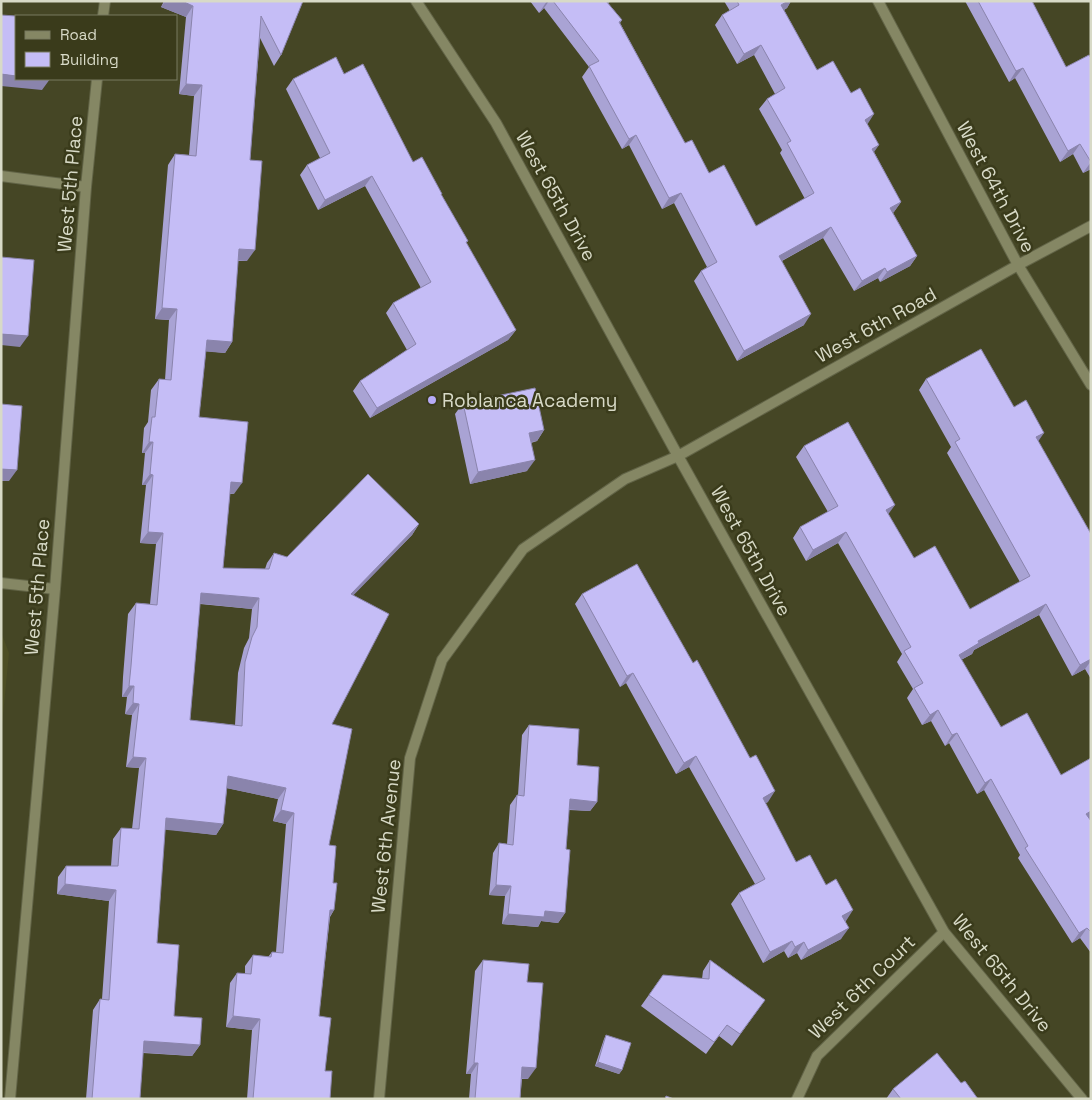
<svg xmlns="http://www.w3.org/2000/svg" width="1092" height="1100" font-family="'Space Grotesk',sans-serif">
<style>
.built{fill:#4d4e25}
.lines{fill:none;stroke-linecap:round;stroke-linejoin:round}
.minor-casing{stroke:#626447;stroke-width:12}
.minor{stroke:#858764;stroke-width:10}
.wall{fill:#a9a3d4;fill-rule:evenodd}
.shaded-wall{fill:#8a84ac}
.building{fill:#c5bdf6;stroke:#8a84ac;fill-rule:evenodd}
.poi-dot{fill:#b7abf8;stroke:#3a3b1b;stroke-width:2}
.labels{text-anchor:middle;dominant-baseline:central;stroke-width:5;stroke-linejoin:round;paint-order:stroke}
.street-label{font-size:19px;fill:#d8dac7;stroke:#3a3b1b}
.poi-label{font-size:19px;fill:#d8dac7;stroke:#3a3b1b;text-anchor:start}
</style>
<rect width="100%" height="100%" fill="#454625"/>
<!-- built -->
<path class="built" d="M1,632L9,653L1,736Z"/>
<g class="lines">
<!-- minor casing -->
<g class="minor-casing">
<path id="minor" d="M416,1L496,123L678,456L944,932L1082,1099
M878,1L1018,265L1091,385
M103,16L105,1
M1,176L86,187
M1,583L55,589
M10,1099L55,589L86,187L97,79
M379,1099L410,758L442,660L523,549L625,479L678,456L1018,265L1091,226
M797,1099L817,1056L944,932"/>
</g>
<!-- minor -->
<use href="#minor" class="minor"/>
</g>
<!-- wall -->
<path class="wall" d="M164,1H303L281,55L274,66L260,38L250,160L247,261H238L232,342L225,353L206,351L199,417L234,494H230L223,568L265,569L267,563L274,553L287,557L419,524L412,535L353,595L332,724L329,845L333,883L334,910L330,917L319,1016L325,1071L330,1099H247L252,1030L226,1027L230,983L237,973L245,974V966L253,955L268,957L272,952H276L286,824L273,821L278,799L227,788L223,824L216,835L165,829L157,943L174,1016L200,1045L192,1056L143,1053L140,1098L146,1099H86L93,1010L100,999H102L109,901L57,894L58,877L66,866H111L113,839L121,828L132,829L139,768L126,767L132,715L125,714L127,697H122L123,677L128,614L136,603L150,604L156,544L140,543L146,485H142L145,453H142L144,428L148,422L151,390L159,379L165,380L169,320L155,319L168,165L175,154L189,155L194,96L179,94L186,17L161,7ZM200,604L252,609L249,638L244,648L238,673L235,725L190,720Z
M530,1H611L608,3L622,20L620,23L685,143L709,173L756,226L805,199L780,153L782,150L759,109L767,99L775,94L754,55L737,64L715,25L722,15L730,11L724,1H791L787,8L784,10L817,70L867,124L874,152L901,202L893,213L917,256L910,266L880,282L878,278L854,291L823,238L782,261L804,325L737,361L694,281L701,271L707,267L674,203L662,209L629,145L622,149L582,77L589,67L544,8L539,13Z
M965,1H1032L1066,67L1089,55L1091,169L1083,173L1073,154L1060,162L1015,78L1009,82Z
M344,74L413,162L441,195L468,241L466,243L516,330L508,340L370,418L353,391L360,381L407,350L386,313L393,303L421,288L365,186L318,210L300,175L307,165L320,158L286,89L293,79Z
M926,379L1014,407L1038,442L1091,534V679L1085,669L1072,676L1039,615L974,650L972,654L961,660L1001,727L1061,775L1091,758V818H1089L1091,821V953L1080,938L1072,943L1018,858L1020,855L984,790L977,794L949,743L945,746L931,721L922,725L907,698L913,689L897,662L902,654L838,543L806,561L793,538L800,527L828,512L796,457L804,446L888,514L914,558L970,609L1020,582L947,453L951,447L919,390Z
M463,403L544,430L537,441L531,443L527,471L470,484L455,414Z
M582,594L768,802L765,803L796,862L846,921L841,939L801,960L797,953L788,958L784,951L763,963L731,904L739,893L755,884L689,767L676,774L626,683L620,687L575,604Z
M529,725L577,765L597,802L590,811L569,810L566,849L565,913L558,923L541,921L538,927L502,924L505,896L489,895L493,853L499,843L507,844L510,805L517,795H518L522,735Z
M483,960L527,982L528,1079H522L520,1099H469L471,1074H466L475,971Z
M710,960L765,1000L732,1046L719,1036L706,1054L641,1006L663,975L702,979L703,971Z
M606,1035L622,1070L619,1074L595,1066L604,1039Z
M961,1083L978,1099H886L893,1089Z"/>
<!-- shaded-wall -->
<path class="shaded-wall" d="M165,1H182L193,6L186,17L161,7Z
M547,1H549L544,8L539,13Z
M788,1H791L787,8L774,15L781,5Z
M761,45L754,55L737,64L744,54Z
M1023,68L1015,78L1009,82L1016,71Z
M1,74L16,76V79H50L42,90L1,86Z
M186,84L202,85L194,96L179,94Z
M874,114L867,125L865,120Z
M636,135L629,145L622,149L629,139Z
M1080,144L1073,154L1060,162L1068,151Z
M879,145L872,155V149Z
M1091,162V169L1083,173Z
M372,176L365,186L318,210L325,200Z
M681,193L674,203L662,209L669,198Z
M901,202L894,212L883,218L890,208Z
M831,227L823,238L772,266L779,256Z
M239,249L255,250L247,261L232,260Z
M917,256L910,266L880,282L887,272Z
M885,268L878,278L854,291L862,281Z
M162,308L177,309L169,320L155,319Z
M811,314L804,325L737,361L744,351Z
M516,330L508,340L370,418L377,408Z
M1,334L28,336L20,347L1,345Z
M207,340L232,342L225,353L199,351Z
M544,430L537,441L521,444L529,433Z
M1044,433L1037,443L1036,437Z
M149,442H153L145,453H142Z
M535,460L527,471L470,484L478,472Z
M1,469L17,470L9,481H1Z
M150,474L153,475L146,485H142Z
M231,482L242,483L234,494L223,493Z
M895,505L887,516L886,510Z
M419,524L412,535L344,605L351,594Z
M148,532L163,533L156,544L140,543Z
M846,532L838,543L806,561L813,550Z
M201,593L259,598L252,609L194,603Z
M1046,604L1039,615L974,650L972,654L951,665L959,655L978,641Z
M1091,659V661L1085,669L1072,676L1080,665Z
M633,673L626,683L620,687L627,676Z
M129,686H134L127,697H122Z
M133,703L139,704L132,715L125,714Z
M938,710L931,721L922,725L930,715Z
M957,733L949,743L945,746L952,735Z
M696,756L689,767L676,774L684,763Z
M133,757L146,758L139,768L126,767Z
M228,776L286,788L278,799L221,787Z
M991,779L984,790L977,794L985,783Z
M775,791L768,802L755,809L763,798Z
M570,799L597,802L590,811L563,809Z
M281,810L294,813L286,824L273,821Z
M1091,811V818L1079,824L1086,814Z
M166,818L223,824L216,835L158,829Z
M65,884L116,890L109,901L57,894Z
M496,885L511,886L505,896L489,895Z
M330,910H334L327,921Z
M853,910L846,921L835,927L842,916Z
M545,911L565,913L558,923L541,921L538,927L502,924L508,914Z
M849,928L841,939L801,960L808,950Z
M1087,928L1080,938L1072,943L1079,933Z
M792,941L784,951L763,963L770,952Z
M804,942L797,953L788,958L795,947Z
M233,1016L260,1019L252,1030L226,1027Z
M144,1041L200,1045L192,1056L136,1052Z
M598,1062L622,1070L619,1074L595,1066Z
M474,1063H478L471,1074H466Z
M522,1067L536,1068L528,1079L515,1078Z"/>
<!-- building -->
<path class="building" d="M182,1H303L281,55L261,16L250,160L262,161L255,250L239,249L232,342L207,340L199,417L248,422L242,483L231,482L223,568L269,569L274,553L287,557L368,474L419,524L351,594L389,614L332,724L352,729L329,845L336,846L333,883H337L334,910H330L319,1016L331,1018L325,1071H332L330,1099H253L260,1019L233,1016L237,973L251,974L253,955L271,957L272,952L283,953L294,813L281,810L286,788L228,776L223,824L166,818L157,943L179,945L174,1016L202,1018L200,1045L144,1041L140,1098L146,1099H92L100,999L109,1000L116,890L65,884L66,866H118L121,828L139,829L146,758L133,757L139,704L133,703L134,686H129L131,666L136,603L157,605L163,533L148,532L153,475L150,474L153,442H149L152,417H155L159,379L171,380L177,309L162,308L175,154L196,156L202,85L186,84L193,6ZM201,593L259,598L257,627L252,637L245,662L242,726L190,720Z
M553,1H606L622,20L619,22L685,143L692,140L709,173L724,165L756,226L814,193L787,143L791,141L767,99L785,88L761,45L744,54L722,15L739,5L737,1H788L781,5L817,70L833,61L851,93L860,88L874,114L865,120L879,145L872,149L901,202L890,208L917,256L887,272L885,268L862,281L831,227L779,256L811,314L744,351L701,271L717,262L681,193L669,198L636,135L629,139L589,66L599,61Z
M978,1H1032L1066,67L1089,55L1091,58V162L1080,144L1068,151L1023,68L1016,71Z
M1,15L16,16V76L1,74Z
M336,57L344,74L363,64L413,162L422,157L442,194H441L468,241L466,242L516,330L377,408L360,381L416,344L393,303L431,282L372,176L325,200L307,165L330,153L293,79Z
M1,257L34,260L28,336L1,334Z
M981,349L1014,407L1026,400L1044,433L1036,437L1091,534V659L1080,665L1046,604L978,641L979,643L959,655L1001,727L1027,713L1061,775L1091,758V811L1086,814L1091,821V932L1087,928L1079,933L1025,848L1028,846L991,779L985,783L957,733L952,735L938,710L930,715L914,688L923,683L904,651L911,647L846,532L813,550L800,527L838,506L804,446L848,422L895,505L886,510L914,558L935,546L970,609L1030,576L955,442L960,439L926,379Z
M535,388L544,430L529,433L535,460L478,472L463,403Z
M1,404L22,406L17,470L1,469Z
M637,564L693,663L697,660L750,758L756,755L775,791L763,798L796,862L810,855L826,885L836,879L853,910L842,916L849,928L808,950L804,942L795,947L792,941L770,952L739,893L765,879L696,756L684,763L633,673L627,676L582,594Z
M529,725L579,729L577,765L599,767L597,802L570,799L566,849L570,850L565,913L545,911L544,917L508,914L511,886L496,885L499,843L513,845L517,795L524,796Z
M483,960L529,964L527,982L543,983L536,1068L522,1067L520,1099H475L478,1063H474Z
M710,960L765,1000L740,1034L727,1025L714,1042L649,995L663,975L709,979Z
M606,1035L631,1043L622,1070L598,1062Z
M937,1053L961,1083L965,1081L978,1099H901L893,1089Z
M666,1096L674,1099H665Z"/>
<!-- markers -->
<circle class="poi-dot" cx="432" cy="400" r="5"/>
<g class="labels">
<!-- street labels -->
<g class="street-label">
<text transform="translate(70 184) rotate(-85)">West 5th Place</text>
<text transform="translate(996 187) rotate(62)">West 64th Drive</text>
<text transform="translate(556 196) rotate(61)">West 65th Drive</text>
<text transform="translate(876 325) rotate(-29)">West 6th Road</text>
<text transform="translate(751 551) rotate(61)">West 65th Drive</text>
<text transform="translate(37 587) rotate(-85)">West 5th Place</text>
<text transform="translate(386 836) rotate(-84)">West 6th Avenue</text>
<text transform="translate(1002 973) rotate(51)">West 65th Drive</text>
<text transform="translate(862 987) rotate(-44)">West 6th Court</text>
</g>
<!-- poi labels -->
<g class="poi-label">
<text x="442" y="400">Roblanca Academy</text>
</g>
</g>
<!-- border -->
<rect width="1092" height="1100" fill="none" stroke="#d8dac7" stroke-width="5"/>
<!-- legend -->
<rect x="15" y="15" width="162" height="65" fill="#3a3b1b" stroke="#797b60"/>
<rect x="25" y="31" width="25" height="8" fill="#858764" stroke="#797b60"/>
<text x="60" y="40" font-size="15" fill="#d8dac7">Road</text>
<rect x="25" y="52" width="25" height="15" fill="#c5bdf6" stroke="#797b60"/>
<text x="60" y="65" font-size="15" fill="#d8dac7">Building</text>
</svg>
